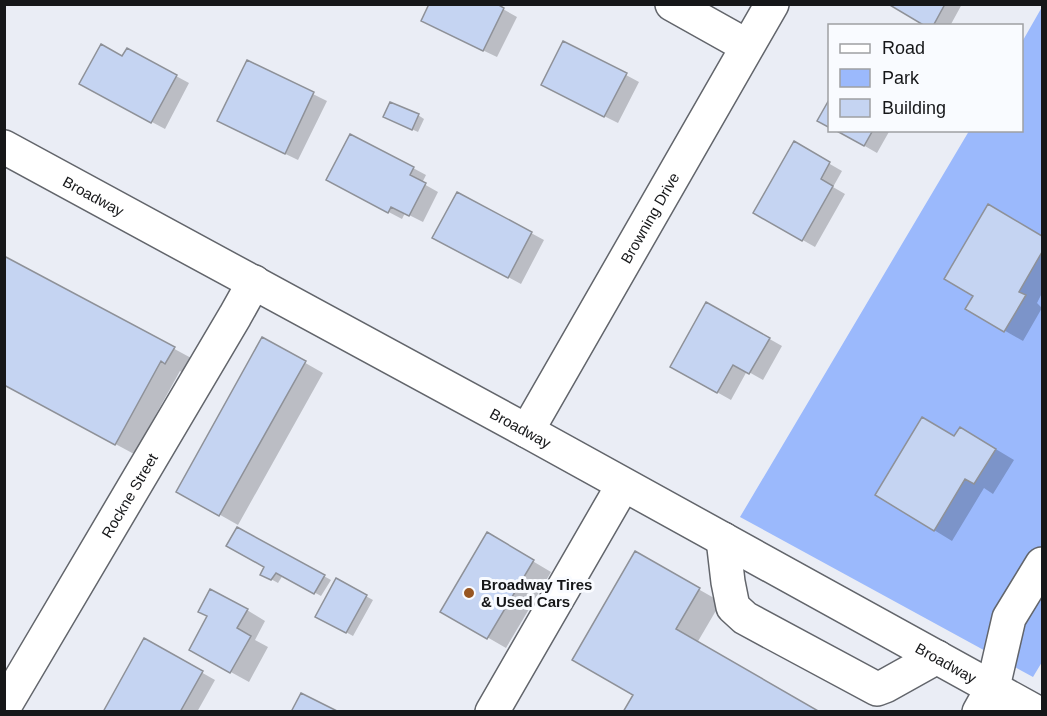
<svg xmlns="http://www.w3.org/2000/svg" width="1047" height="716" font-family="Arial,sans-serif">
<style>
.green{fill:#9bb9fc}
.shadow{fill:#0003}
.building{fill:#c5d4f2;stroke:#8e9198;stroke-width:1.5}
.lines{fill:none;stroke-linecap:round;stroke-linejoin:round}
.minor-casing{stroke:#62656b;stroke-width:36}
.major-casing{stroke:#62656b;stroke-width:36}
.minor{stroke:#fff;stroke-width:33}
.major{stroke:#fff;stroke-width:33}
.poi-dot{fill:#975622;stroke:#f9fbff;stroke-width:2}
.labels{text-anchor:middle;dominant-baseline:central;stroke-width:6;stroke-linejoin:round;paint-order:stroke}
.street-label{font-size:15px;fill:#161719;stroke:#f9fbff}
.poi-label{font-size:15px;font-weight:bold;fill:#161719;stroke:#f9fbff;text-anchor:start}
</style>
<rect width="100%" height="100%" fill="#eaedf5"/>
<!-- green -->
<path class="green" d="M1042,7V662L1033,677L740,517L969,131L1022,130V42Z"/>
<!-- shadow -->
<path class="shadow" d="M494,4L517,17L497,57L436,28Z
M891,4H962L950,26H928Z
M248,62L327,101L298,160L232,128Z
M626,75L639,82L618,123L556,92Z
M176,76L189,83L165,129L94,91Z
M418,115L424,119L418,132L392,120Z
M837,130H890L877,153Z
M795,144L842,171L833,187L845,194L815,247L755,213Z
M413,168L426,175L422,183L438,192L423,222L405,213L402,219L341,187Z
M989,206L1042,237V293L1037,303L1042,308L1023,341L967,309L975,295Z
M531,233L544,240L521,284L447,244Z
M4,257L193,359L184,373L180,371L134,454L4,384Z
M707,304L782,346L763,380L747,371L731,400L672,367Z
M263,339L323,373L238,525L178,491Z
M979,439L1014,460L993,494L984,488L952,541L934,530Z
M238,529L331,580L321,596L283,575L278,583L262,574L266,567Z
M487,534L551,572L506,648L442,611Z
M635,553L721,602L697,643L635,695Z
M336,580L373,600L353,636L317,616Z
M247,610L265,621L255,640L268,647L249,682L209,660Z
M144,640L215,680L197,712H105Z"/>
<!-- building -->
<path class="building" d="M429,4H497L504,8L483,51L421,21Z
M888,4H945L933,26H925Z
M563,41L627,73L604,117L541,85Z
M101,44L122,56L127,48L177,75L151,123L79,84Z
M247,60L314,92L285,154L217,121Z
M830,98V128L817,121Z
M390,102L419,114L412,130L383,117Z
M835,130H873L864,146Z
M350,134L414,167L410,175L426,183L409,216L391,207L388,213L326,180Z
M794,141L830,162L821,179L833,186L802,241L753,213Z
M457,192L532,232L508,278L432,238Z
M988,204L1042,236V252L1019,292L1026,295L1004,332L965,309L973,296L944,279Z
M4,256L175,347L165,364L161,361L115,445L4,385Z
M706,302L770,338L749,374L733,365L717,393L670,367Z
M262,337L306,361L219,516L176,492Z
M922,417L954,436L960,427L996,449L974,484L965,479L934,531L875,495Z
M237,527L325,575L314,594L276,573L271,580L260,575L264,567L226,546Z
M487,532L534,560L487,639L440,612Z
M635,551L700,588L676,629L820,712H623L633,695L572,660Z
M336,578L367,595L346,633L315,617Z
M210,589L248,609L237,628L251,636L230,673L189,650L207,616L198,612Z
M144,638L203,671L180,712H103Z
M301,693L339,712H291Z"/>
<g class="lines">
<!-- minor casing -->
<g class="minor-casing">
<g id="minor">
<path d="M672,4L747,46"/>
<path id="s1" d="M527,431L772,4"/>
<path d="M723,539L728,582L733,607L745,618L877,689L885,686L937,657"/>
<path id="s2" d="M4,707L235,316L254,282"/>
<path d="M492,712L623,485"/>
<path d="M979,712L993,687L1009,618L1042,564"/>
</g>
</g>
<!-- major casing -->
<g class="major-casing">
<g id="major">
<path id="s3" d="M4,147L527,431L1036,712"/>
</g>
</g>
<!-- minor -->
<use href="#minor" class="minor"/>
<!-- major -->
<use href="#major" class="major"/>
</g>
<!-- markers -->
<circle class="poi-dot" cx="469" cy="593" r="6"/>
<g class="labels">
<!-- street labels -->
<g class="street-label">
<text stroke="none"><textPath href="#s3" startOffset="102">Broadway</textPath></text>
<text stroke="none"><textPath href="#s1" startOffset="246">Browning Drive</textPath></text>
<text stroke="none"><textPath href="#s3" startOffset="588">Broadway</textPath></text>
<text stroke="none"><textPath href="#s2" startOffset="246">Rockne Street</textPath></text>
<text stroke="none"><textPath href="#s3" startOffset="1074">Broadway</textPath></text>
</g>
<!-- poi labels -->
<g class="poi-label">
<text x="481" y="584">Broadway Tires<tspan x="481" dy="17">&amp; Used Cars</tspan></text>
</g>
</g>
<!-- border -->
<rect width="1047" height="716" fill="none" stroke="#161719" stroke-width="12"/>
<!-- legend -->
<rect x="828" y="24" width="195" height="108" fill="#f9fbff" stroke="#9ea0a3" stroke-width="1.5"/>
<rect x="840" y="44" width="30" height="9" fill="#ffffff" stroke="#9ea0a3" stroke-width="1.5"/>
<text x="882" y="54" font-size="18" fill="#161719">Road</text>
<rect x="840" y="69" width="30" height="18" fill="#9bb9fc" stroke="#9ea0a3" stroke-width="1.5"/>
<text x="882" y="84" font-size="18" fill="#161719">Park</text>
<rect x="840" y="99" width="30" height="18" fill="#c5d4f2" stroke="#9ea0a3" stroke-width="1.5"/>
<text x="882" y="114" font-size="18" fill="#161719">Building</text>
</svg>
